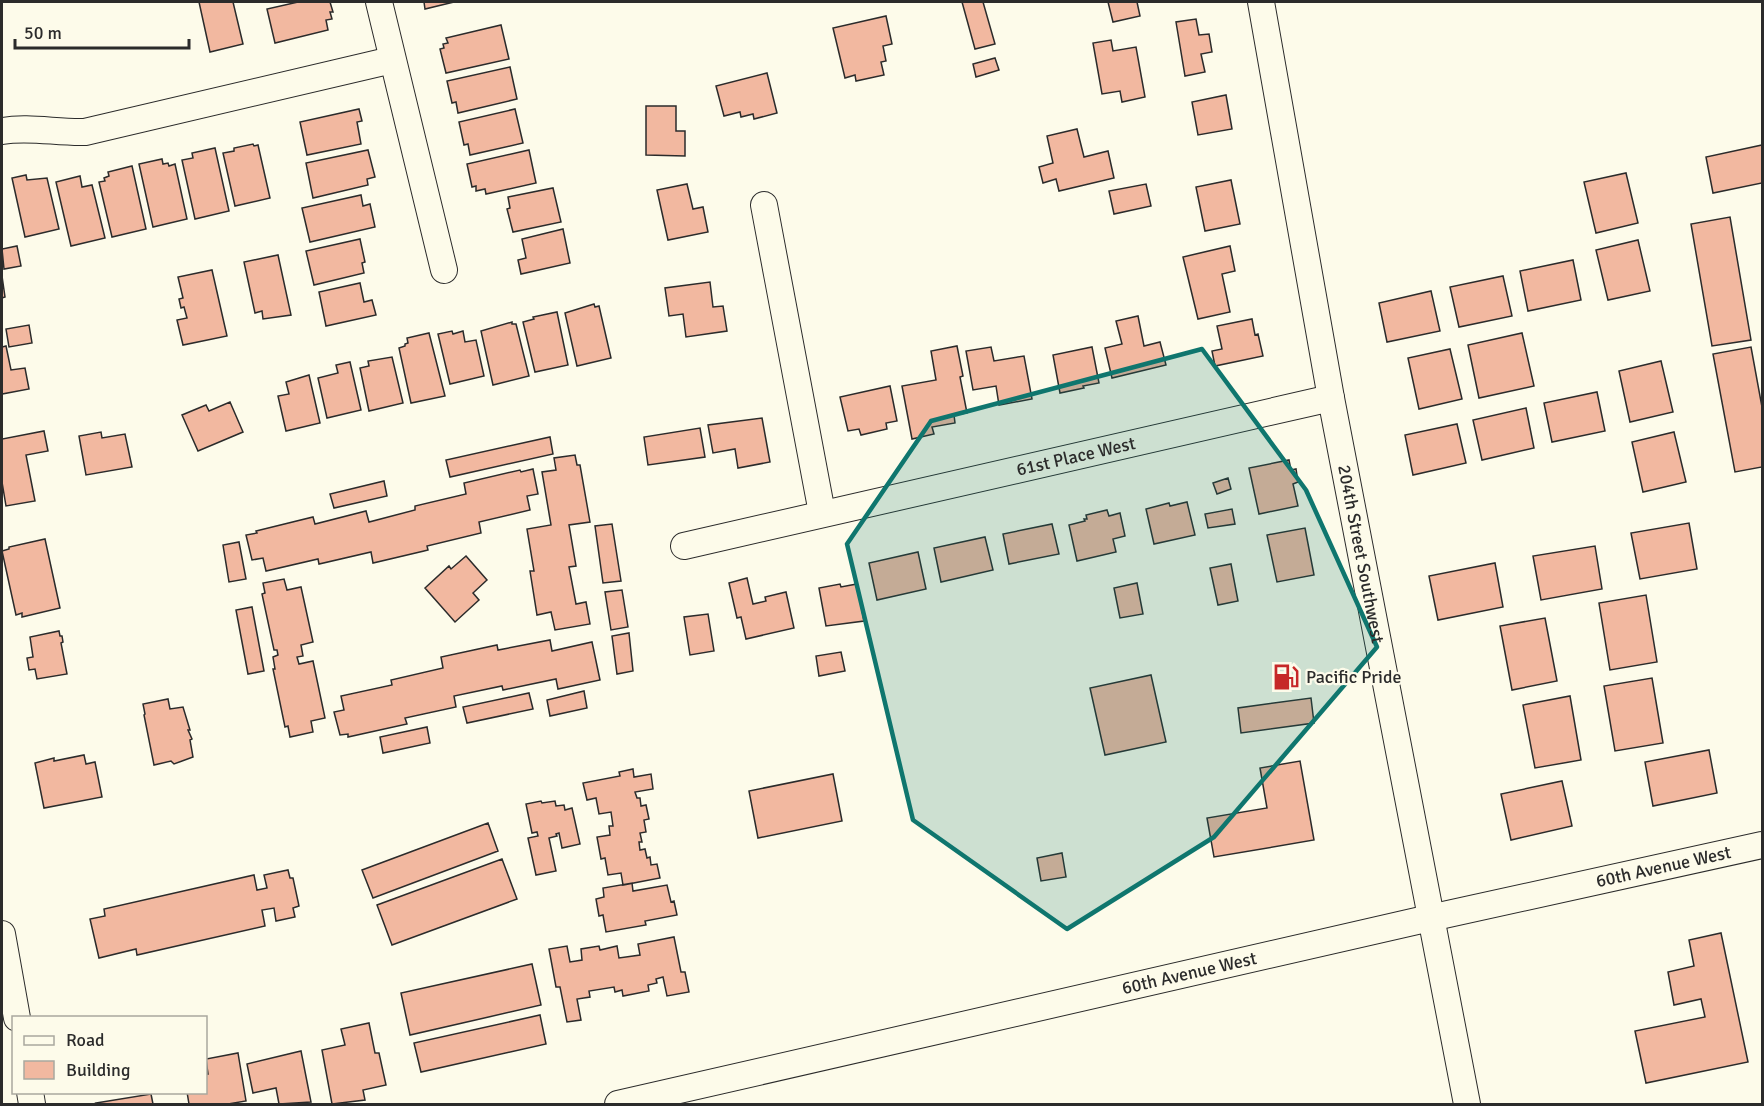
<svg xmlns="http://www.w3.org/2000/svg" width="1764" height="1106" font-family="Signika,sans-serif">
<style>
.building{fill:#f2b8a0;stroke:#2b2b2b;stroke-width:1.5}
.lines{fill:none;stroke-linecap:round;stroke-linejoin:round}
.minor-casing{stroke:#2b2b2b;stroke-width:28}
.minor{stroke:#fdfbea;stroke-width:26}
.marked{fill:#0f766e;fill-opacity:0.2;stroke:#0f766e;stroke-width:4.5;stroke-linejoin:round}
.labels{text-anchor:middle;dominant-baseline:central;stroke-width:4.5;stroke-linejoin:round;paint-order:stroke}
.street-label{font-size:18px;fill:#2b2b2b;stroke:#fdfbea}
.poi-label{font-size:18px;fill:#2b2b2b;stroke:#fdfbea;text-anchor:start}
</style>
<rect width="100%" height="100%" fill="#fdfbea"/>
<!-- building -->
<path class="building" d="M199,2H233L243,44L210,52Z
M298,2H330L333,12H330L332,19L326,20L328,30L275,43L267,9Z
M424,2H454L425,9Z
M962,2H983L995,44L975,49Z
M1108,2H1137L1140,16L1113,22Z
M886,16L892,44L883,46L886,61L881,62L884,75L856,81L855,75L845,78L833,28Z
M1196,19L1199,35L1209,34L1212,52L1201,54L1205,72L1185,76L1176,22Z
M501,25L509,59L446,73L440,49L444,48L443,44L448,43L446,38Z
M1111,40L1113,51L1136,47L1145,97L1122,102L1120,91L1102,94L1093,43Z
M995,58L999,70L976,77L973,64Z
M510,67L517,99L458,113L456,102L452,103L447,81Z
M767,73L777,113L754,119L753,114L741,117L740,112L724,116L716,86Z
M1226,95L1232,129L1198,135L1192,102Z
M646,106H676V131H685V156L646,155Z
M359,109L362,121L357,122L361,144L307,155L300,122Z
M515,109L523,143L470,155L468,144L464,145L459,122Z
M1077,129L1084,157L1108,151L1114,178L1059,191L1056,179L1043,183L1039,167L1053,163L1047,136Z
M253,144L254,146L258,145L270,198L235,206L223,153L234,151V148Z
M1762,145V183L1713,193L1706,157Z
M215,148L229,211L195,219L182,160L193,158L192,153Z
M368,150L375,177L367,179L368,185L313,198L306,163Z
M529,150L536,183L486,194L485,189L476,191V186L472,187L467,164Z
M162,159L163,164L168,163L169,166L175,164L187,219L153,227L139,164Z
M132,166L146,229L112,237L99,182L105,181L104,178L109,176L108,172Z
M1626,173L1638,223L1596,233L1584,182Z
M26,175L27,180L47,178L59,229L25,237L12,178Z
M80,176L82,187L92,185L105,238L71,246L56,182Z
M1231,180L1240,224L1205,231L1196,187Z
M687,184L693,209L703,207L708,232L668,240L657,190Z
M1146,184L1151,206L1114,214L1109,191Z
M553,188L561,222L513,232L507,209L510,208L508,197Z
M361,195L363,206L370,204L375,227L310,242L302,208Z
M1730,217L1751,340L1712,346L1691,224Z
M563,229L570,263L521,274L518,260L526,258L522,239Z
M360,239L365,262L362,263L364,273L314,285L306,251Z
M1638,240L1650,291L1608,300L1596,250Z
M17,246L21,266L4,269L2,249Z
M1230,246L1235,271L1222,274L1230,312L1198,319L1183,257Z
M278,255L291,315L263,319L262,311L255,313L244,262Z
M1573,260L1581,300L1528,311L1520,271Z
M212,270L227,336L183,345L177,320L187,318L184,307L181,308L179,299L183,298L178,277Z
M2,276L5,297L2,298Z
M1503,276L1512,316L1459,327L1450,287Z
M710,282L713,307L723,306L727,331L686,337L683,314L669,316L665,288Z
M360,283L364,302L372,300L376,315L326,326L319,292Z
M1431,291L1440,331L1387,342L1379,303Z
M594,304L595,307L599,306L611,358L577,366L565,313Z
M557,312L568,365L535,372L523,322L534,319L533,317Z
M1138,316L1144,346L1160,342L1166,365L1112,378L1105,348L1122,344L1116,321Z
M1252,319L1255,335L1258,334L1263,356L1215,366L1212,351L1222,349L1217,326Z
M512,322V324H516L529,376L493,385L481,331Z
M29,325L32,343L9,347L6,329Z
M452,331L453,334L463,331L465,342L476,340L484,376L450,384L438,334Z
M429,333L445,396L411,403L399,348L405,346V344L408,343L407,338Z
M1522,333L1534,386L1479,398L1468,345Z
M6,346L11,370L25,368L29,389L2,394V347Z
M957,346L963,376L960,377L967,413L954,415L955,423L932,427L934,434L912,439L902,386L936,380L931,351Z
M991,347L994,361L1024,356L1032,399L999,405L996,386L973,390L966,351Z
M1092,347L1099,383L1083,386L1084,388L1060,393L1053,355Z
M1751,347L1762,407V467L1735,472L1713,354Z
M1450,349L1462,399L1419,409L1408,358Z
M392,357L403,403L369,411L360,368L369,366L368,361Z
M1661,361L1673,412L1630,422L1619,371Z
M350,362L361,410L327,418L318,378L338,373L336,365Z
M309,375L320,423L286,431L278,396L289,394L286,382Z
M890,386L897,421L886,423L887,429L861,435L859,429L848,431L840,397Z
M1597,392L1605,431L1552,442L1544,403Z
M230,402L243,432L198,451L182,415L206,405L209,411Z
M1526,408L1534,448L1482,460L1473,420Z
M762,418L770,462L738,468L735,449L713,453L708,425Z
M1457,424L1466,463L1413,475L1405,435Z
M700,428L705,457L648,465L644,437Z
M44,431L48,451L26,455L35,501L6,506L2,482V439Z
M101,432L102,438L125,434L132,467L86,475L79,436Z
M1674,432L1686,482L1643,492L1632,442Z
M550,437L553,454L450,477L446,460Z
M575,455L577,465H580L590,522L569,525L576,566L569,567L576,604L586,602L590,624L555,630L551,612L537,615L530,571H534L527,529L551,525L542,472L556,470L554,458Z
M1289,460L1291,470L1296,469L1298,482L1293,484L1298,506L1259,514L1249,468Z
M533,469L538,494L527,496L530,510L479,522L481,533L427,546L428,550L424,551L373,563L371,552L319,564L318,559L266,571L263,558L252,560L246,535L257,533L256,531L313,517L315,524L366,511L369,522L415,510V506L466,494L464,483L520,470L521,472Z
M1228,478L1231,489L1217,494L1213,483Z
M384,481L387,496L334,508L330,494Z
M1187,502L1195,535L1154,544L1146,509L1169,503L1170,506Z
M1232,509L1235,524L1208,528L1205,514Z
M1107,510L1109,516L1120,513L1125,536L1113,539L1116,552L1077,561L1069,525L1085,521L1084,519H1087L1086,515Z
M1689,523L1697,569L1640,579L1631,533Z
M612,524L621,581L603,583L595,526Z
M1052,524L1059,554L1009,564L1003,534Z
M1305,528L1314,575L1277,582L1267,535Z
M985,537L993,570L941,582L934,548Z
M45,539L60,608L22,617V613L16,615L2,551L9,549V547Z
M239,542L246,579L229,582L223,545Z
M1595,546L1602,589L1541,600L1533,556Z
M918,552L926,589L877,600L869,563Z
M466,556L487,580L473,593L479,600L455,622L425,588L449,566L451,569Z
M1495,563L1503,607L1438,620L1429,576Z
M1231,564L1238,601L1218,605L1210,568Z
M747,578L753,604L766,601L765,597L786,592L794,628L746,639L741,617L737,618L729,583Z
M284,579L287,590L301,587L313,642L301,645L303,656L297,657L299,664L313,661L325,718L311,721L313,732L290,737L288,726L285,727L273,669H275L273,657L278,655L277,650H274L262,594L265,593L263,583Z
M1137,583L1143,614L1120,618L1114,588Z
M840,584L841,587L857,584L864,621L826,626L819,588Z
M622,590L628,627L611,630L605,592Z
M1646,595L1657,662L1610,670L1599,603Z
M252,607L264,671L248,674L236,610Z
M708,614L714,651L690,655L684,617Z
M1545,618L1557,681L1512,690L1500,626Z
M59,631L60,636H62L63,642L61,643L67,674L37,679L35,669L29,670L27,658L33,657L30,637Z
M629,633L633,671L617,674L612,636Z
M550,640L552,651L592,642L600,680L558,689L556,679L503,690L502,686L454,696L456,707L405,718L407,724L348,737V734L340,735L334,712L344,710L341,696L392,685L391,680L443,668L441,657L497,645L498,650Z
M841,652L845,671L819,676L816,656Z
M1151,675L1166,742L1105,755L1090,688Z
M1652,678L1663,743L1615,751L1604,686Z
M584,691L587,708L550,716L547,700Z
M529,693L533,709L467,723L463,707Z
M1570,696L1581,760L1535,768L1523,705Z
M1311,698L1314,723L1241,733L1238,708Z
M168,699L170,709L183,707L190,730H188L192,739L190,740L193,757L174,764L171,761L154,765L144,715L145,714L143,704Z
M427,727L430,743L383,753L380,737Z
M1709,750L1717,793L1653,806L1645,762Z
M84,755L86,764L95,762L102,797L44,808L35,763L54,758V761Z
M1300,761L1314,840L1214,857L1207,818L1267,808L1260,768Z
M633,769L634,777L651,774L653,789L635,792L637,798H640L641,806L646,805L649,819L644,820L646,832L640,833L642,842H639L640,850L645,849L647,858L650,857L651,865L657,864L660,878L623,885L621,873L608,875L605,858L601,859L597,837L610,835L609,826H613L611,812L599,814L596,798L587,800L583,783L620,776L619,772Z
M833,774L842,821L758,838L749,791Z
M1562,781L1572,826L1511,840L1501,794Z
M541,801L542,803L555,801L556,806L564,805L565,810L572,808L580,844L562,848L559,833L556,834L557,836L549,838L556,871L536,875L528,838L538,836L537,832L532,833L526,804Z
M488,823L498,851L373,898L362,870Z
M1062,853L1066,877L1041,881L1037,858Z
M502,859L517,899L392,945L377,905Z
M288,870L290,878H293L299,906L293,908L295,917L276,921L274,908L262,910L265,926L137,955L136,949L99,958L90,919L105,916L104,909L254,875L257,890L267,888L264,875Z
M632,883L633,891L667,885L671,902L674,901L677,915L645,921L646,925L606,932L603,915L599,916L596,899L604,897L603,888Z
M1721,933L1748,1062L1646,1083L1635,1031L1705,1017L1701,999L1674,1005L1668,972L1694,966L1689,940Z
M674,937L681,972H685L689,992L667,996L663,977L656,979L657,983L648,985L649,991L623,996L622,990L615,992L614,987L589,991L590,997L577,999L581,1020L567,1022L560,987H556L549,949L567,946L570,962L582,960L581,949L599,946L600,950L617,946L619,958L640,955L638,944Z
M532,964L541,1005L410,1035L401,993Z
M540,1015L546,1044L421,1072L414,1043Z
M369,1023L375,1053H379L386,1085L363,1090L365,1100L332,1104L322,1050L345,1045L341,1029Z
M301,1051L311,1102L279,1104L276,1088L253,1093L247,1064Z
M238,1053L246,1101L228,1104H189L187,1092H206V1074H208L206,1059Z
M151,1094L153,1104H97L96,1103Z"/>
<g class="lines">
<!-- minor casing -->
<g class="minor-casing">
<g id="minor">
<path d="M379,2L444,270"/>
<path id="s1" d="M1261,2L1331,398L1467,1104"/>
<path d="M2,131C29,126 57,133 85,132L392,60"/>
<path d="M764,205L822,513"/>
<path id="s2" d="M684,546L1331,398"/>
<path d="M2,934L17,1018"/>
<path d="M30,1092L32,1104"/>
<path id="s3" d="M618,1104L1430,918L1762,845"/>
</g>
</g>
<!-- minor -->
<use href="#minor" class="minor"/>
</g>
<!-- marked area -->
<path class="marked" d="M1202,349L1306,490L1377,647L1214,837L1067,929L913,820L847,544L931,421Z"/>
<!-- icons -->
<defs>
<g id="fuel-bare" transform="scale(2.07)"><path d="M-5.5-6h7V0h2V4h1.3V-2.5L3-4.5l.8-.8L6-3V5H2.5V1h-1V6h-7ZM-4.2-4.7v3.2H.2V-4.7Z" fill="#c62828" stroke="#fdfbea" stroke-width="2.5" paint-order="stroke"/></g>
</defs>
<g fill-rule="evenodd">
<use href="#fuel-bare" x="1286" y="677"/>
</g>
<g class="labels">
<!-- street labels -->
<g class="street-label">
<text stroke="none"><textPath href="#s2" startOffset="402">61st Place West</textPath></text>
<text stroke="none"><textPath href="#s1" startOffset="561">204th Street Southwest</textPath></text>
<text stroke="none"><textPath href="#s3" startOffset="1072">60th Avenue West</textPath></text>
<text stroke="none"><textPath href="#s3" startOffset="586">60th Avenue West</textPath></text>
</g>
<!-- poi labels -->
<g class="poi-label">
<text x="1306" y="677">Pacific Pride</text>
</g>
</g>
<!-- border -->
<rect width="1764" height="1106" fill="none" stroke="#2b2b2b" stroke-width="6"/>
<!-- legend -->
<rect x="12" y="1016" width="195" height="78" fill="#fdfbea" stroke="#a9a89e" stroke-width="1.5"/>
<rect x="24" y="1036" width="30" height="9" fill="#fdfbea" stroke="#a9a89e" stroke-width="1.5"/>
<text x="66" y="1046" font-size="18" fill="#2b2b2b">Road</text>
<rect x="24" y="1061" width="30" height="18" fill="#f2b8a0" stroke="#a9a89e" stroke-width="1.5"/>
<text x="66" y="1076" font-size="18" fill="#2b2b2b">Building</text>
<!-- scale -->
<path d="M15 39v9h174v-9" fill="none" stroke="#2b2b2b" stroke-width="3"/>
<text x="24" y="39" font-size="18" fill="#2b2b2b" stroke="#fdfbea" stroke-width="4.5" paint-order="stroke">50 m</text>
</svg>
